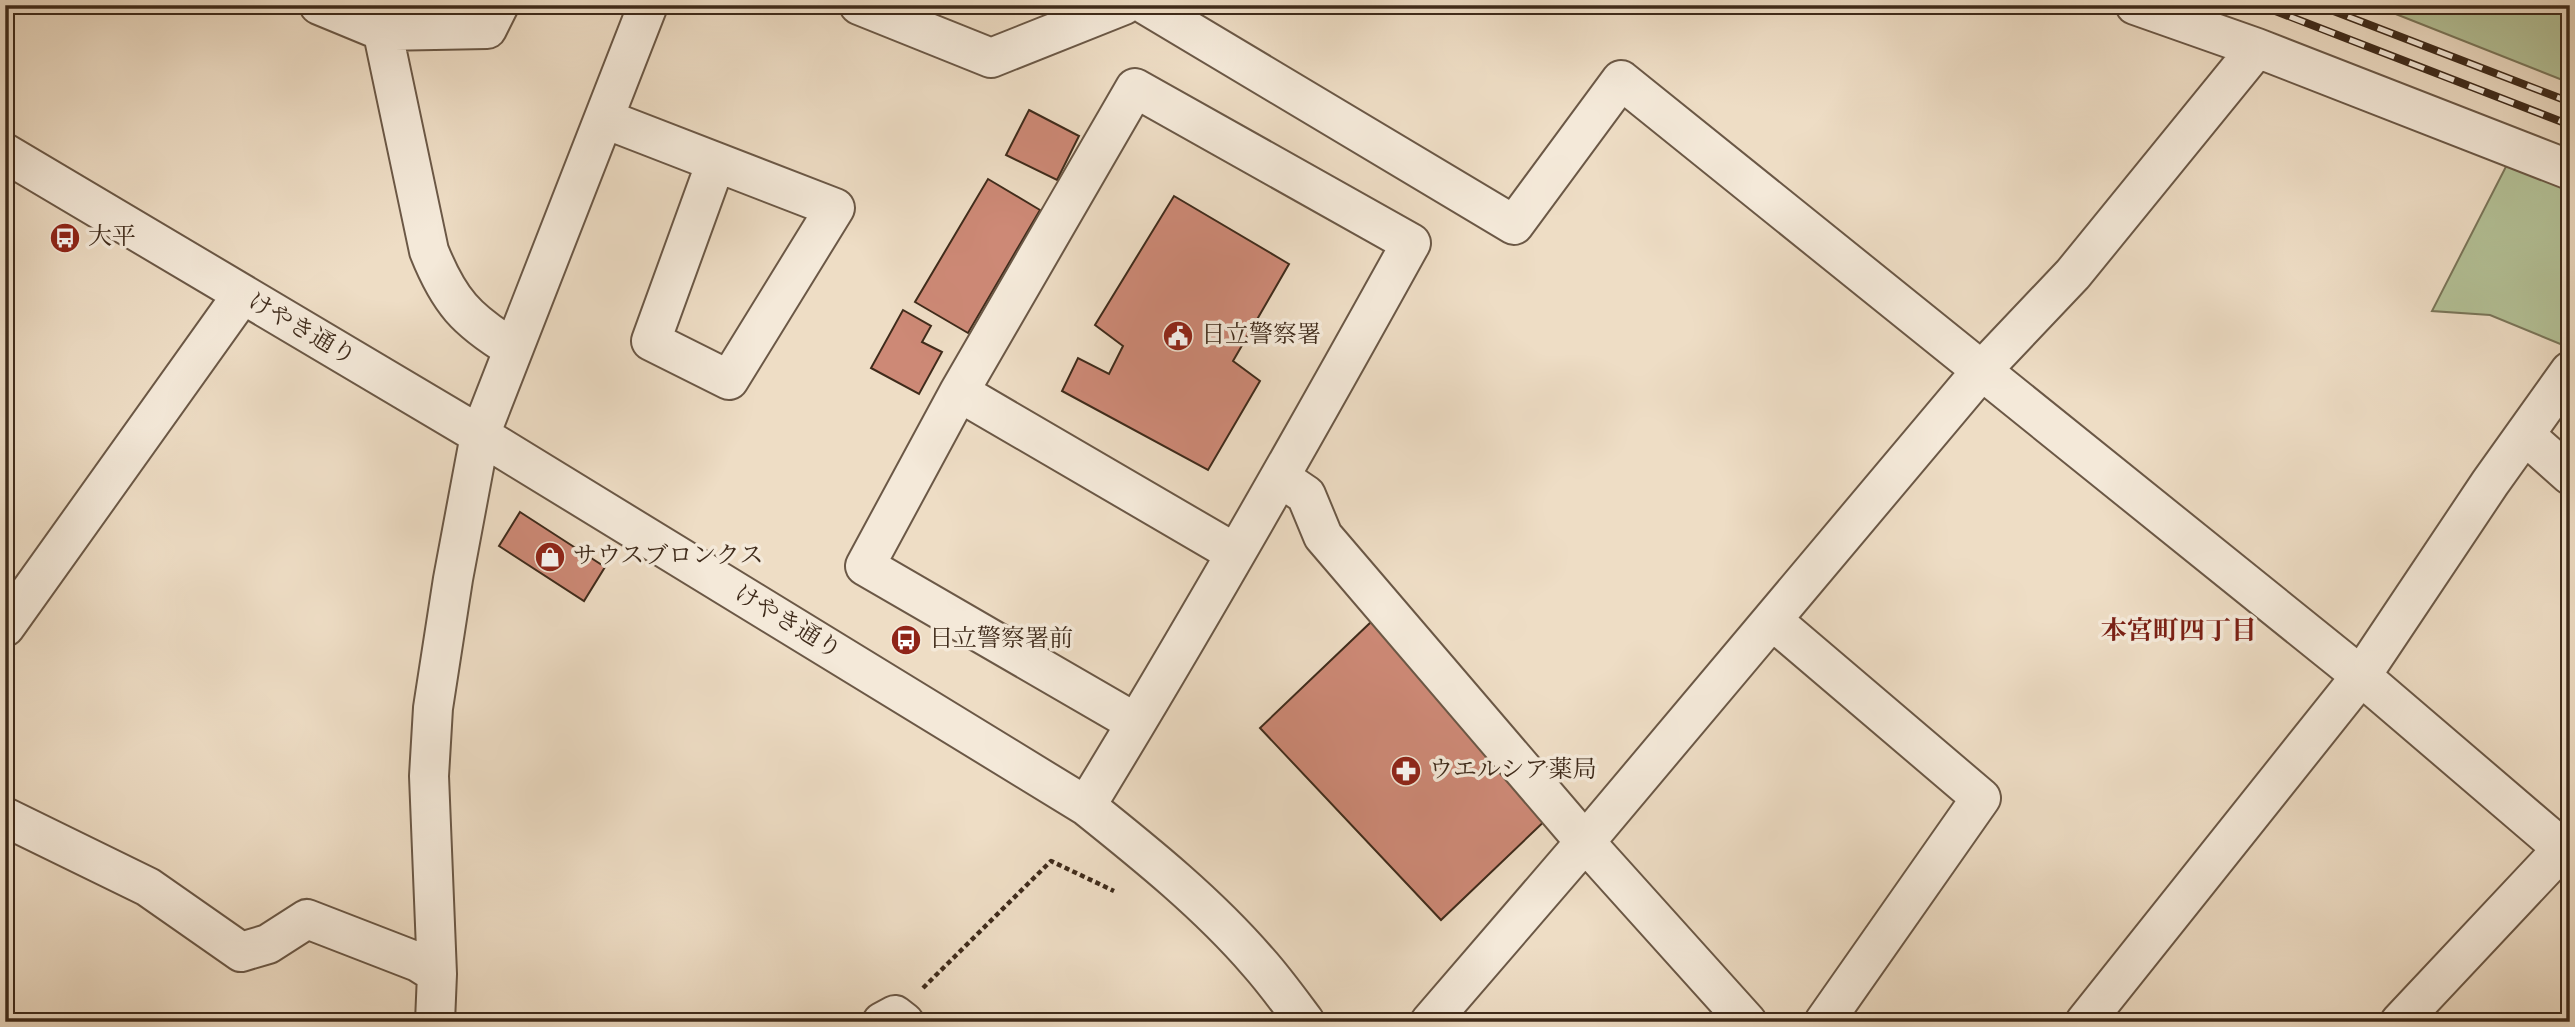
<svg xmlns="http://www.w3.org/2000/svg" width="2575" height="1027" font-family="'Sorts Mill Goudy','Noto Serif JP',serif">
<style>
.green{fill:#b4c298;stroke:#7a765a;stroke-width:2}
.building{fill:#cd8976;stroke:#3f2b1b;stroke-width:2}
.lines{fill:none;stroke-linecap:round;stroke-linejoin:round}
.minor-casing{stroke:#6b5846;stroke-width:42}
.path{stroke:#3f2b1b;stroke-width:4.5;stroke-dasharray:5 3.5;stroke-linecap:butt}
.minor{stroke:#f4e9d9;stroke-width:38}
.rail-casing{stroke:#3f2b1b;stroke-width:8}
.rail{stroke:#f4e9d9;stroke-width:5;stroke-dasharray:16;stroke-linecap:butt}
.labels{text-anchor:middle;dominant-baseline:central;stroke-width:7;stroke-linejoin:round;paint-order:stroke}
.poi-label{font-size:24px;fill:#3f2b1b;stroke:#f4e9d9;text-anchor:start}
.street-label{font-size:24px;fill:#3f2b1b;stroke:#f4e9d9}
.neighbourhood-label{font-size:26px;font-weight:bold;fill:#7a1f14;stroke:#f4e9d9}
</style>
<rect width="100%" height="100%" fill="#eeddc5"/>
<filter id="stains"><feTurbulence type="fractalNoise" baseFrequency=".00286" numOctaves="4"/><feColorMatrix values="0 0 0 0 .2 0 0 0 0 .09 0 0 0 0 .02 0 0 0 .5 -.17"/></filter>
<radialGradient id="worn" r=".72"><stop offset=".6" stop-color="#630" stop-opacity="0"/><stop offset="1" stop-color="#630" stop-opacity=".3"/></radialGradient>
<!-- green -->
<path class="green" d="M2373,5H2558L2570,10V83Z
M2515,149L2570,170V348L2490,315L2432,311Z"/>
<!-- building -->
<path class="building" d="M1029,110L1079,136L1057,180L1006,155Z
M988,179L1040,210L968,333L915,302Z
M1174,196L1289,264L1233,361L1260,381L1208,470L1062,391L1078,358L1109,374L1123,346L1095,325Z
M903,310L931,326L922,342L942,352L919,394L871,368Z
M520,512L605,567L584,601L499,546Z
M1371,622L1552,814L1441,920L1260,728Z"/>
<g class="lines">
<!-- minor casing -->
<g class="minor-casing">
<path id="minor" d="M319,5L382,31L487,29L499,5
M377,5L429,251C449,301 466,320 512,348
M859,5L991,58L1124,5
M1146,5L1514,225L1621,80L2361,676L2562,848
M2135,5L2257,48L2570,170
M605,119L835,208L729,380L651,341L716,162
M5,153L480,435L1086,806C1146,854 1208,904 1258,962C1275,981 1290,1002 1305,1022
M959,392L1235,553
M2525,435L2570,475
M1281,478L1306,495L1323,536L1585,842L1747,1022
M1772,620L1981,798L1824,1022
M5,627L242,295
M1086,806C1199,621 1306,433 1411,243L1135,88L959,392L865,566L1136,723
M5,817L148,887L241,952L268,944L307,919L418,962L437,974
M435,1022L437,974L429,776L433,708L453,579L480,435L648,5
M882,1022L895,1015L904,1022
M1430,1022L1585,842L1982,370L2073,274L2257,48
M2085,1022L2361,676L2490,483L2570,371
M2400,1022L2570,841"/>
</g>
<!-- path -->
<path class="path" d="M923,988L1051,861L1114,891"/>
<!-- minor -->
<use href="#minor" class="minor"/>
<!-- rail casing -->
<g class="rail-casing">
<path id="rail" d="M2260,5L2570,125
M2318,5L2570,102"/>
</g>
<!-- rail -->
<use href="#rail" class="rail"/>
</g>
<!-- icons -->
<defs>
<g id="bus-disc" transform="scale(1.575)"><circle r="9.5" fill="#8f2418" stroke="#f4e9d9"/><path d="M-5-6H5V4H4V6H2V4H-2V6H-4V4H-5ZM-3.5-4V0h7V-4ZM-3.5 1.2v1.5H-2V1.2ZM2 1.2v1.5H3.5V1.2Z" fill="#fff"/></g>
<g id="civic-disc" transform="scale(1.575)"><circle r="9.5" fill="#8f2418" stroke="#f4e9d9"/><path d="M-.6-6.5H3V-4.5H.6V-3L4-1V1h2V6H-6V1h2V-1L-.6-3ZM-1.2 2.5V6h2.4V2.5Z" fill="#fff"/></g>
<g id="shop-disc" transform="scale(1.575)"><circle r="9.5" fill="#8f2418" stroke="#f4e9d9"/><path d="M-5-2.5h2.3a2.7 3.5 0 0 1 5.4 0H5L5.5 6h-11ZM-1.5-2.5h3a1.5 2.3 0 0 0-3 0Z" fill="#fff"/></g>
<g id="pharmacy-disc" transform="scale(1.575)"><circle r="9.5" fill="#8f2418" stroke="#f4e9d9"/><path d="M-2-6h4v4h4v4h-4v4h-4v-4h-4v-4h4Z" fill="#fff"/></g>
</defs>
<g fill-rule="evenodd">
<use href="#bus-disc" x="65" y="238"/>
<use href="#civic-disc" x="1178" y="336"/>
<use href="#shop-disc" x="550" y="557"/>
<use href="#bus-disc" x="906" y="640"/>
<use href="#pharmacy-disc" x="1406" y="771"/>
</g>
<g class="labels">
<!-- poi labels -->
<g class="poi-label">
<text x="88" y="238">大平</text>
<text x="1201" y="336">日立警察署</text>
<text x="573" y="557">サウスブロンクス</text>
<text x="929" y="640">日立警察署前</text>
<text x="1429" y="771">ウエルシア薬局</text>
</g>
<!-- street labels -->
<g class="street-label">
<text transform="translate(301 330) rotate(30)">けやき通り</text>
<text transform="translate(787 623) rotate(31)">けやき通り</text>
</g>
<!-- neighbourhood labels -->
<g class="neighbourhood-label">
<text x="2179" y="632">本宮町四丁目</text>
</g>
</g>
<!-- margin -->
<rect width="2575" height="1027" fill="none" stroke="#eeddc5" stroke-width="28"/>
<rect x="7" y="7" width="2561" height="1013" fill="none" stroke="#3f2b1b" stroke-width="3.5"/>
<rect x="14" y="14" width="2547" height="999" fill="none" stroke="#3f2b1b" stroke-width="2"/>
<rect width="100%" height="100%" filter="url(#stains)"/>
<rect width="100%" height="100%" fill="url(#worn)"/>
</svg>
